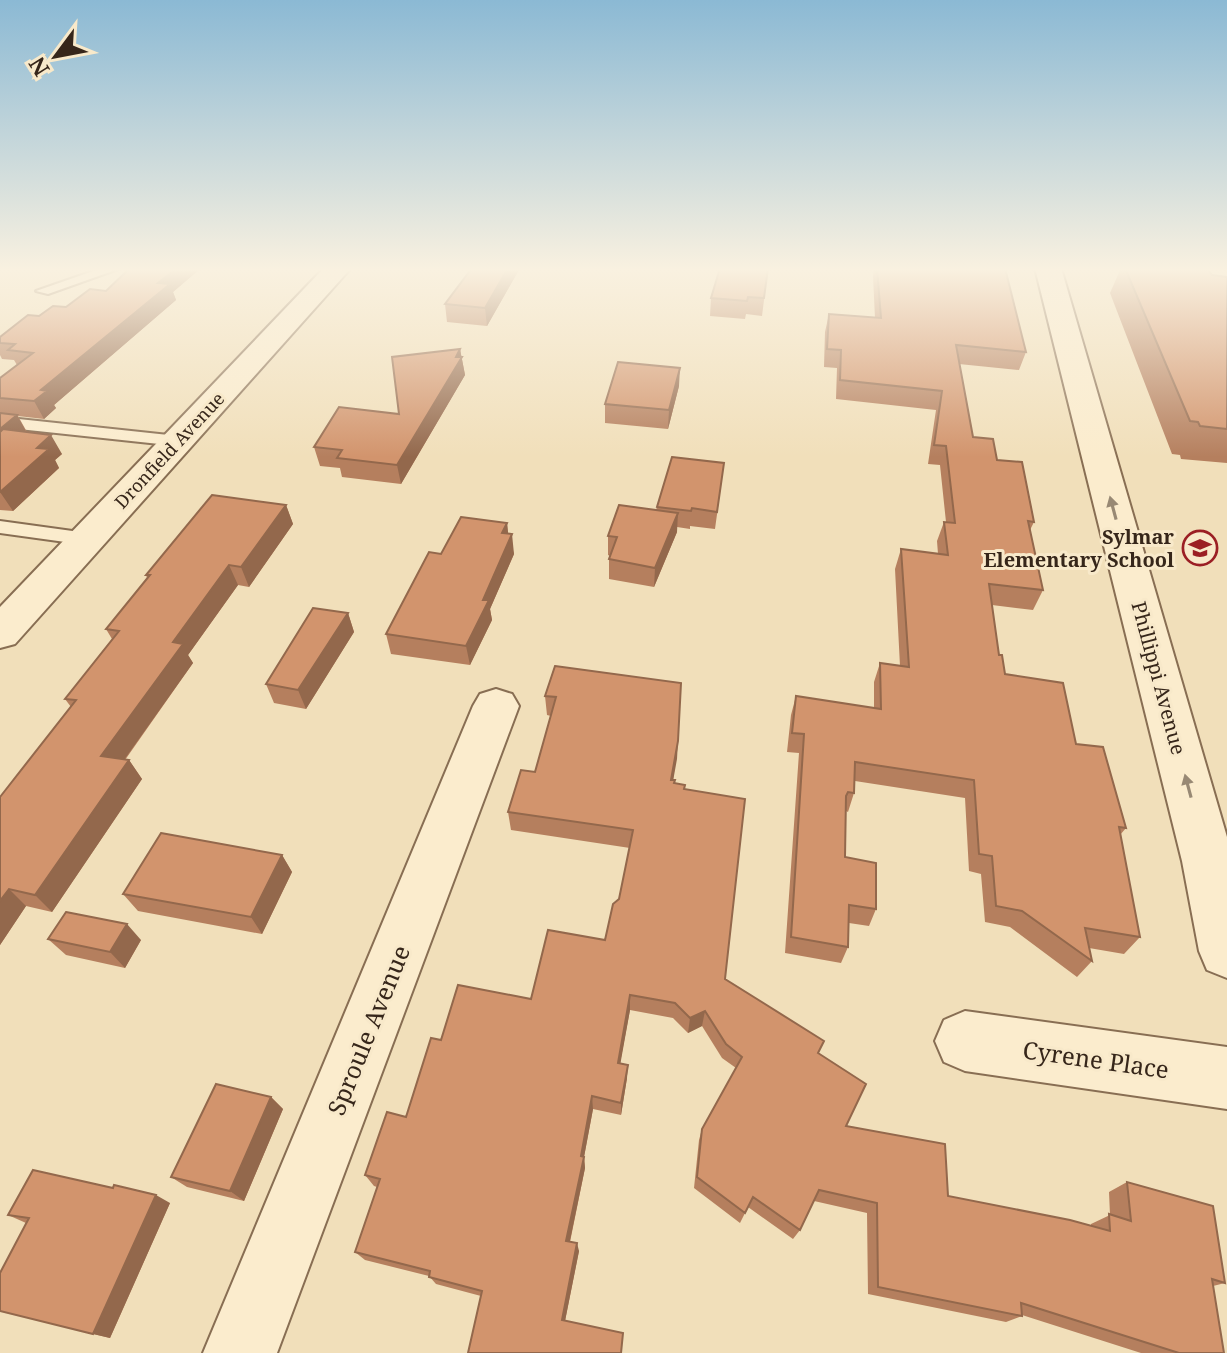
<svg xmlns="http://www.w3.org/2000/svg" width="1227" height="1353" font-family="'Noto Serif',serif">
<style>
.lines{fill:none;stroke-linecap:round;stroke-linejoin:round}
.lane-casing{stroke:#886e53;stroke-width:4}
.street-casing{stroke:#886e53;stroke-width:4}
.lane{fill:#fbeccd;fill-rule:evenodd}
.street{fill:#fbeccd;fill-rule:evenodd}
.wall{fill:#b57f5e}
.shaded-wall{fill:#93684c}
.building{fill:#d2946d;stroke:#93684c;stroke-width:2}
.oneway{fill:#988974}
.labels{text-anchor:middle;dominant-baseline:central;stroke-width:6;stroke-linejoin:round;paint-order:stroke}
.far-street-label{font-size:18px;fill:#36261a;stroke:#f8e9ca}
.poi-label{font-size:20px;font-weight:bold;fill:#36261a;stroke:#f8e9ca;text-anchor:end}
.street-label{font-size:20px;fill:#36261a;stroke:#f8e9ca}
.near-street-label{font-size:24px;fill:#36261a;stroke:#f8e9ca}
</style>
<rect width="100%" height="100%" fill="#f1dfba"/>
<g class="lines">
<!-- lane casing -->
<g class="lane-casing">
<path id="lane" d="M102,268H121L48,294L36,291Z
M0,417L178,436L186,441L178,446L0,427Z
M0,521L87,533L96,539L87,545L0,533Z"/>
</g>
<!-- street casing -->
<g class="street-casing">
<path id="street" d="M324,268H351L15,644L0,648V607Z
M1035,268H1061L1227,837V978L1207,970L1199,951L1182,861Z
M496,689L512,694L519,706L277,1353H203L473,706L480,694Z
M965,1011L1227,1047V1109L965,1071L944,1062L935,1041L944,1020Z"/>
</g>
<!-- lane -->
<use href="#lane" class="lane"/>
<!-- street -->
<use href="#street" class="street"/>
</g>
<!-- wall -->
<path class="wall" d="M130,268H201L173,292L176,300L54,405L56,408L44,419L18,416L27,432L62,454L55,460L59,468L13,511L0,510V378L17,365L14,360L2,359L0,355V337L39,316L66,307L106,291Z
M472,268H520L487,326L447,322L445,304Z
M768,268L762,316L746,314L745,319L710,316L711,298Z
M874,268H1005L1026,352L1019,370L959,364L973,437L997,460L1034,522L1030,530L1043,590L1033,610L992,605L999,655L1005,674L1076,744L1126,828L1120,835L1140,937L1124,954L1089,948L1092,961L1077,977L1010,927L985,922L981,874L969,871L965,798L855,781L854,793L848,812L846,811L845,857L876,909L869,926L849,923L848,947L841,963L785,953L799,753L787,752L791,715L796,696L874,708V682L880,663L900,666L895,569L901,549L938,554L937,541L944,522H946L940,465L928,464L936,410L836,399L837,368L824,367L825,332L829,314L875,318L873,276Z
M1121,268H1183L1212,275L1227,277V463L1181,459L1180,455L1172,454L1110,293Z
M460,349L465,375L401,484L342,477L340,468L320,466L314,447L399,414Z
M679,386L668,429L605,423V404Z
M724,463L715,529L690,526V529L677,527V532L654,587L609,579V559L610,556L608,555V536L656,510L657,507Z
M286,505L293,524L249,587L238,585L188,655L193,663L125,760H129L142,779L52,912L26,906L0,945V797L71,707L65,699L112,639L106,629L147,578L146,575Z
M507,523L508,534L514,554L490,609L492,620L470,665L391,654L386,634L441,554Z
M348,613L354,632L306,709L274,703L266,684Z
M555,666L678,741L673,780H675V784L684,789L725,979L818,1054L846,1126L948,1196L1091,1226V1224L1110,1215L1109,1192L1127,1182L1225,1283L1213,1286L1224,1353H1141L1022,1315V1316L1006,1322L868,1294L867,1213L814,1201L800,1230L793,1239L748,1207L740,1223L694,1188L699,1140L702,1129L736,1068L722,1058L702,1026L688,1033L673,1018L630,1010L620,1063L627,1078L621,1115L593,1109L584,1157L585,1168L570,1242L579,1251L565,1321L621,1353L481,1296L436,1284L429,1276L365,1260L355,1252L377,1187L374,1186L365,1175L406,1117L441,1040L531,999L605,940L619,899L630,848L511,830L508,812L535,772L551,716L547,715L545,696Z
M282,855L292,872L262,934L138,911L123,894Z
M48,939L141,940L125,968L66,955Z
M271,1097L283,1109L244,1201L187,1187L171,1177Z
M170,1203L110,1338L0,1311L26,1223L8,1215Z"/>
<!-- shaded-wall -->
<path class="shaded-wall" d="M177,268H201L173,292L176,300L54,405L56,408L44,419L34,401L41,390L158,283Z
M508,268H520L487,326L485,308Z
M460,349L465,375L401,484L397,465Z
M680,368L679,386L668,429L669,410Z
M17,415L27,433L0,456V429Z
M51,435L62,454L55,460L59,468L13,511L0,492L37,448Z
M286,505L293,524L249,587L241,567Z
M678,513L677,532L654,587L655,568Z
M507,523L509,541L512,534L514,554L490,609L492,620L470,665L466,646L483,600L502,533Z
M229,565L238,585L188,655L193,663L114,774L101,756L173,642Z
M348,613L354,632L306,709L298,690Z
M678,741L677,759L670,798L671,780Z
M129,760L142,779L52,912L35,895Z
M282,855L292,872L262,934L251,917Z
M9,889L26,906L0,945V901Z
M127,924L141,940L125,968L110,952Z
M630,995V1010L618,1077V1063Z
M705,1011L702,1026L688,1033L690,1018Z
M628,1065L627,1078L621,1115V1103Z
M592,1096L593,1109L584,1157L585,1168L568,1250L566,1241Z
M271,1097L283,1109L244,1201L230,1191Z
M156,1195L170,1203L110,1338L93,1334Z
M577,1243L579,1251L564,1326L562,1320Z"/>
<!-- building -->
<path class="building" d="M130,268H177L158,283L170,284L41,390L47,391L34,401L0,398V378L33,353L8,350L15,344L0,343V337L28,315L39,316L53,306L66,307L90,289L106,291Z
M472,268H508L485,308L445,304Z
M720,268H768L764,298L748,297L747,301L711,298Z
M877,268H1005L1026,352L956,345L973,437L993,439L997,460L1022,462L1034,522L1028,521L1043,590L989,584L999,655H1002L1005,674L1063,683L1076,744L1103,747L1126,828L1119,827L1140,937L1085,928L1092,961L1022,911L996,906L992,856L979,854L974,780L855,762L854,793L848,792L846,796L845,857L876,863V909L849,905L848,947L791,937L804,734L792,733L796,696L881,709L880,663L909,667L901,549L948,555L944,522L955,523L946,446L934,445L942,391L840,380L841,350L827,349L829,314L881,318Z
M1125,268H1183L1208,270L1212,275L1227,277V429L1200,426L1198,422L1190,421Z
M460,349L456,357H462L397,465L337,458L342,450L314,447L339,407L399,414L392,357Z
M618,362L680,368L669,410L605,404Z
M0,413L17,415L0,429Z
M3,429L51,435L37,448L49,449L0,492V432Z
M672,457L724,463L717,512L692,508L691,511L657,507Z
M212,495L286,505L241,567L229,565L173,642L183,644L101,756L129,760L35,895L9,889L0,901V797L76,700L65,699L119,631L106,629L150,575H146Z
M619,505L678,513L655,568L609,559L617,537L608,536Z
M461,517L507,523L502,533L512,534L483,600H489L466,646L386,634L429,552L441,554Z
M313,608L348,613L298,690L266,684Z
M555,666L681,683L678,741L671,780H675L674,783L685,785L684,789L745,799L725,979L824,1041L818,1053L866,1084L846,1126L945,1144L948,1196L1070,1220L1110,1231L1109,1214L1131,1221L1127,1182L1213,1206L1225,1283L1212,1279L1224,1353H1179L1021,1303L1022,1316L878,1287L877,1203L819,1190L800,1230L753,1197L745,1213L697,1177L702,1129L742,1057L726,1044L705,1011L690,1018L675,1003L630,995L618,1063L628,1065L621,1103L592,1096L581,1156L584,1157L566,1241L577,1243L562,1320L623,1333L621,1353H468L482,1291L429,1277L430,1271L355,1252L380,1179L365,1175L387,1112L406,1117L431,1038L441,1040L458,985L531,999L548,930L605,940L613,904L619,899L633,830L508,812L521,770L535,772L556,697L545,696Z
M161,833L282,855L251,917L123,894Z
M66,912L127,924L110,952L48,939Z
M216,1084L271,1097L230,1191L171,1177Z
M33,1170L113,1188L114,1185L156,1195L93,1334L0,1311V1273L29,1218L8,1215Z"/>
<!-- one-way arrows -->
<defs><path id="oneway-solid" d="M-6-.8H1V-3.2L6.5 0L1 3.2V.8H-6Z" transform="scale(2)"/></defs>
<g class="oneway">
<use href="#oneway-solid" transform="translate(1113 508) rotate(-105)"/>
<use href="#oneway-solid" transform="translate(1188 786) rotate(-105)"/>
</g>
<!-- sky -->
<linearGradient id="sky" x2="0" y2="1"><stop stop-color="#8bb9d4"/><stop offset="0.59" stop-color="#f9f1e0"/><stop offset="1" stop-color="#f9f1e0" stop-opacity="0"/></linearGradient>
<rect width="1227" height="457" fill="url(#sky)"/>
<!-- icons -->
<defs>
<g id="school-ring" transform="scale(1.8)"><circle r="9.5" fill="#f8e9ca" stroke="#9b1f24" stroke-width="1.5"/><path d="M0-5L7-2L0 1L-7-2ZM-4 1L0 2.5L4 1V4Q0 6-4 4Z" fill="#9b1f24"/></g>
</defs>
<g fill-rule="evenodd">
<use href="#school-ring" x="1200" y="548"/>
</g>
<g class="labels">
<!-- far-street labels -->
<g class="far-street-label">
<text transform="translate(169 450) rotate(-47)">Dronfield Avenue</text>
</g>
<!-- poi labels -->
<g class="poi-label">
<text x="1174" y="536">Sylmar<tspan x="1174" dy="23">Elementary School</tspan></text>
</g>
<!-- street labels -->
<g class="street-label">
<text transform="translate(1159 678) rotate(75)">Phillippi Avenue</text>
</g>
<!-- near-street labels -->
<g class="near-street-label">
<text transform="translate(368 1030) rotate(-68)">Sproule Avenue</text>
<text transform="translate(1096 1059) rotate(8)">Cyrene Place</text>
</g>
</g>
<!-- north arrow -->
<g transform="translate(56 56) rotate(238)" stroke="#f8e9ca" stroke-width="6" paint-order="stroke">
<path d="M0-6L14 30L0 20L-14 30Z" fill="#36261a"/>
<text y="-12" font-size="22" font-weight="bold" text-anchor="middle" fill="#36261a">N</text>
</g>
</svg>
